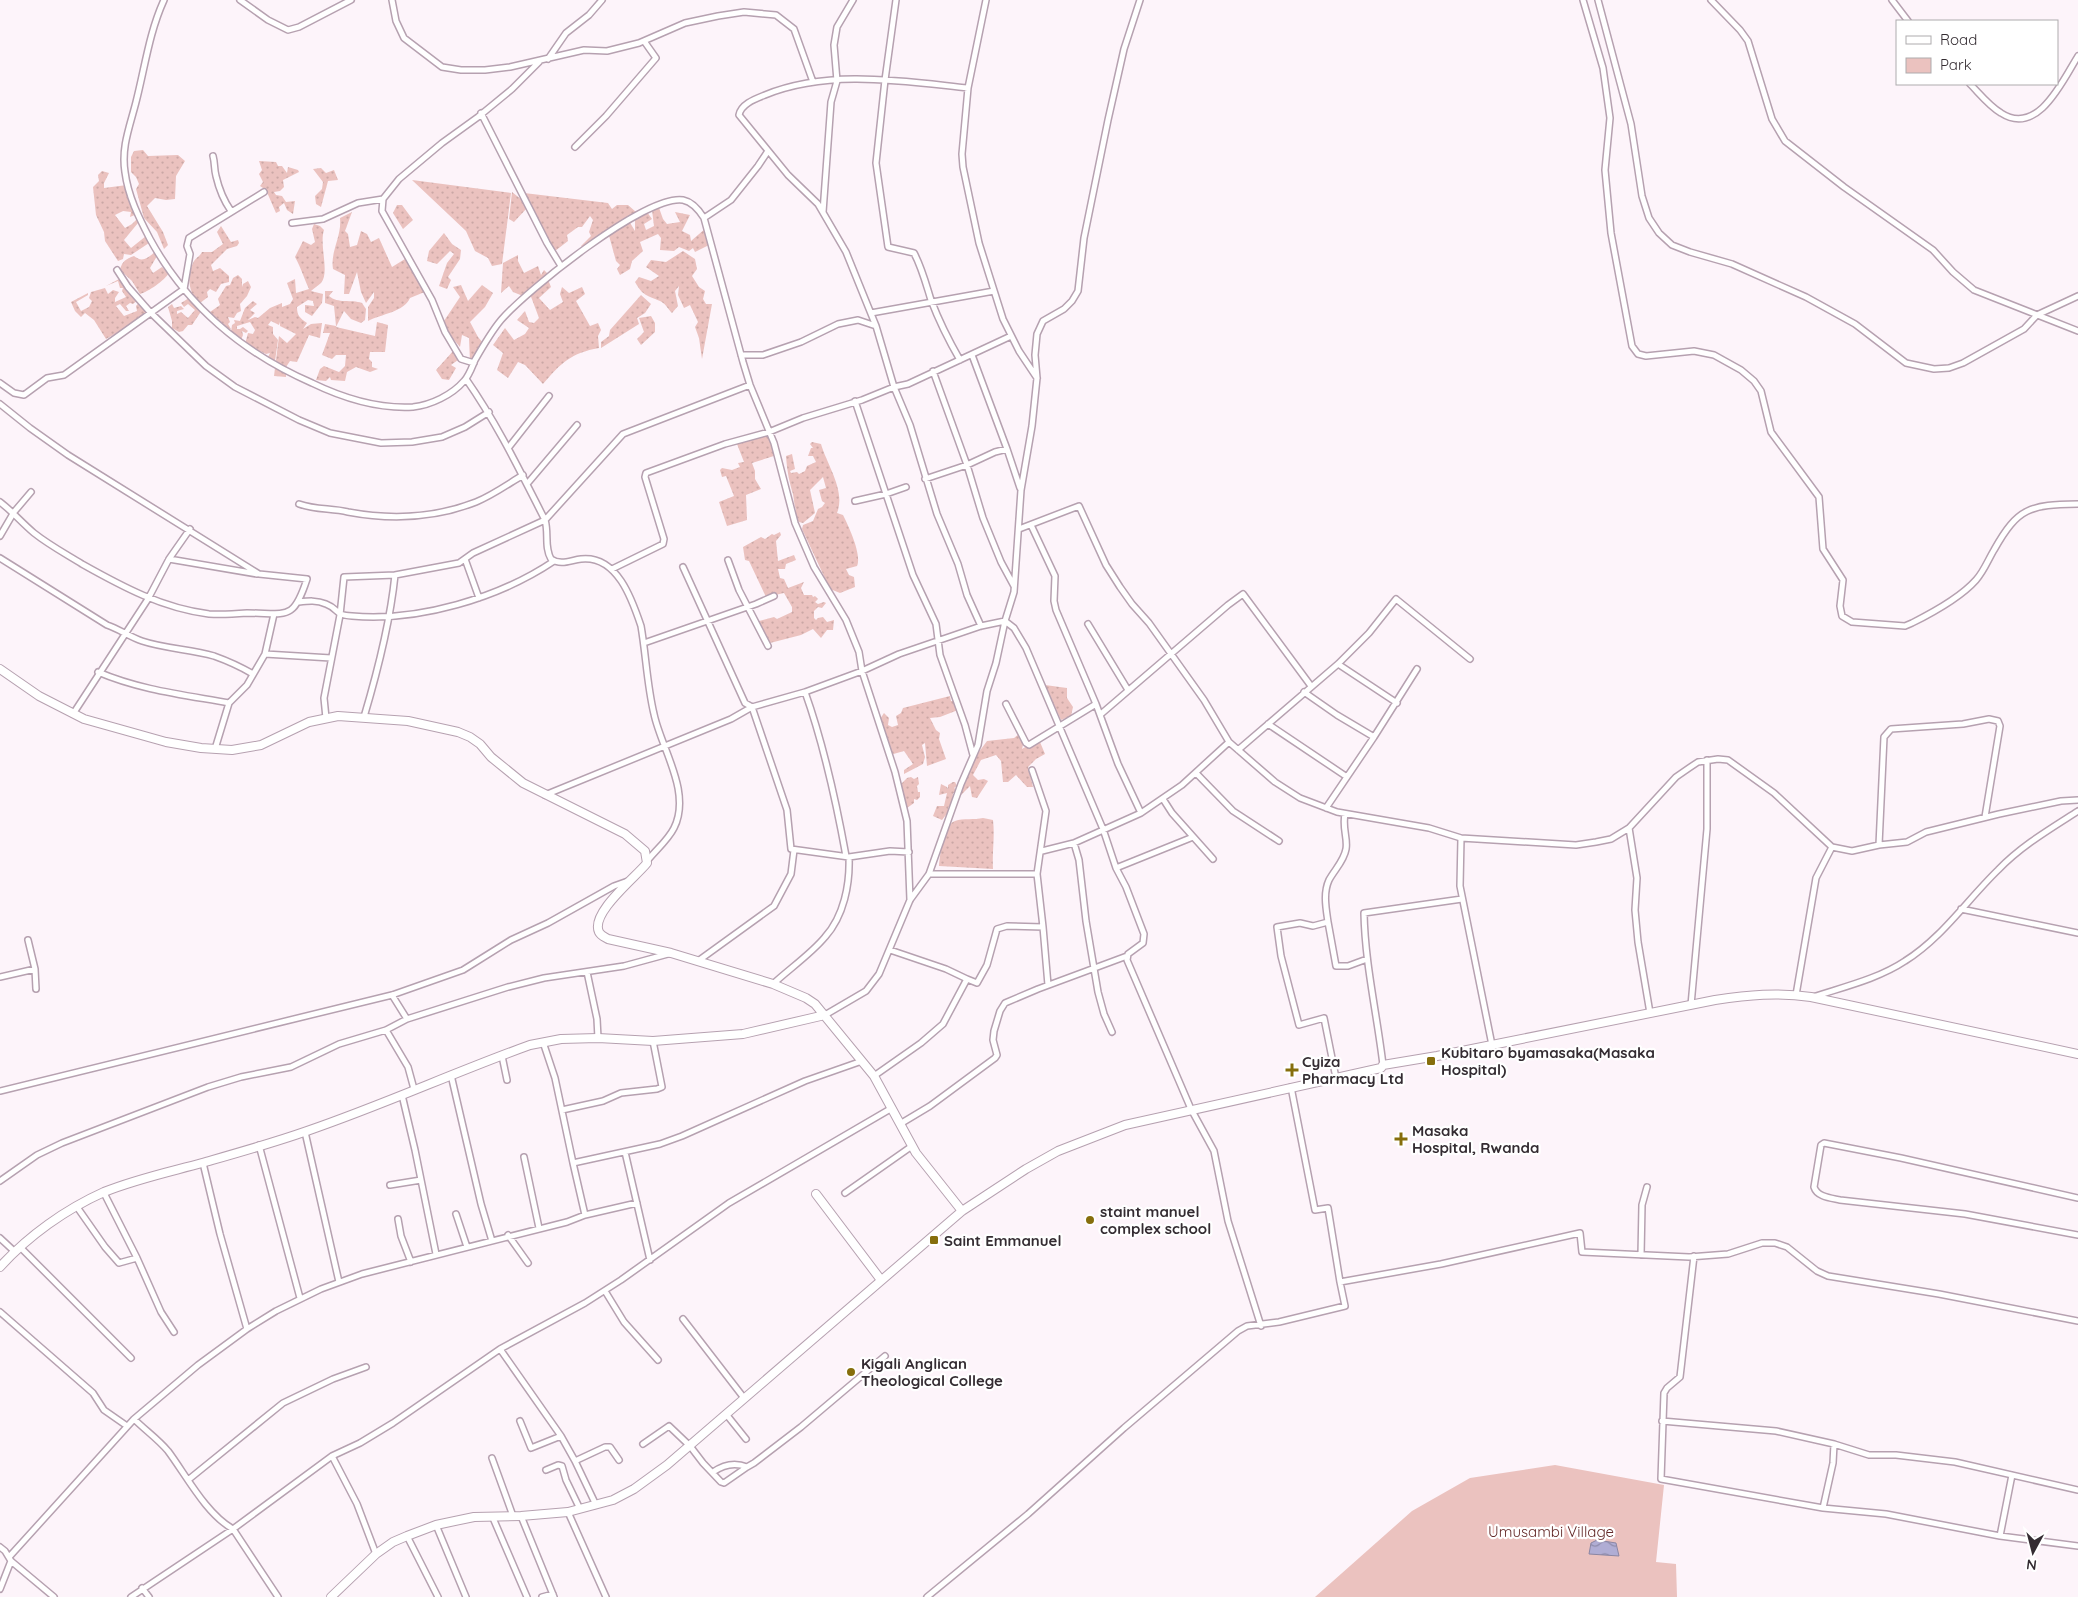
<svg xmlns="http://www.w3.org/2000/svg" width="2078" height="1597" font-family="Quicksand,sans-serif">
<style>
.grass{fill:url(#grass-dots)}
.park{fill:#ebc2bf}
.water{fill:url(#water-waves);stroke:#8b86a3}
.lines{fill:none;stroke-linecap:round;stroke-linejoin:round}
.street-casing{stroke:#b6a1b0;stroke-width:8}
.secondary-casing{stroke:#b6a1b0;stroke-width:10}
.street{stroke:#fff;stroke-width:5}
.secondary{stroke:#fff;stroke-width:8}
.poi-dot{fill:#866e0c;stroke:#fff;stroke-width:2}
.labels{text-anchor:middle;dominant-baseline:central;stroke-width:4.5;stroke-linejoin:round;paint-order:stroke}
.poi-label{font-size:15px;font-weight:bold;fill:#342c32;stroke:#fff;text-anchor:start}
.park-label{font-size:15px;fill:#642a29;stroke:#fff}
</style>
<defs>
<pattern id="grass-dots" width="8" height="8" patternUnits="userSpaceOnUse" patternTransform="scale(1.25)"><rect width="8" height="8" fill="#ebc2bf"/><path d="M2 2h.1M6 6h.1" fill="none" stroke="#caa7a5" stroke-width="1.8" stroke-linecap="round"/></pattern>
<pattern id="water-waves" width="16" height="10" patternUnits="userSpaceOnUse" patternTransform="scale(1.25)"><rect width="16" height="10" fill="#b0add4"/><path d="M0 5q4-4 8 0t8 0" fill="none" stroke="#908dad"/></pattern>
</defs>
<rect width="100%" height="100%" fill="#fdf4fa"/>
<!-- grass -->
<path class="grass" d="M143,150L148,156L178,155L185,161L176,176L175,199L166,200L155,198L147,206L163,232L168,245L164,249L157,232L144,218L136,189L139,184L136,177L131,172V157L134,151Z
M259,161L276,162L278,166H282L287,173L288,167L298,170L299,172L283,180L284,187L280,191L274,192L276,195L282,196L286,202L295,201L293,214L287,210L284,203L279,207L280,211L276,213L266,190L260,186L263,182L259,174L262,170Z
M321,168L326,173L334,170L338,180L328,181L321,207L316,204L315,196L322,189L323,182L313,169Z
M102,171L109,173L104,183V188L127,185L137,214L130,217L131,212L123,211L115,215L125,228L132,224L139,217L138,223L124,240L131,248L146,236L152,241L131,255L124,254L123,259L118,261L105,241L104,232L96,215L93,187L99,181L98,175Z
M412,180L511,193L502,264L492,266L488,258L475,251L466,231Z
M512,192L522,200L527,208L514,222L509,219Z
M524,193L608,203L612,209L617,205H628L636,212L618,225L629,221L635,231V217L647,212L652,219L644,224L646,230L654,226L652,210L658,205L663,219L667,224L680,222L675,212L690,215L682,231L690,235L691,241L706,228L709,245L695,252L693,248L689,251L679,247L674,251L660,250L661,238L658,234L640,242L643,251L632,261L630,269L620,275L617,269L620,265L616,261L608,232L585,250L581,246L591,236L589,232L593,220L590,216L582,227H578L567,235L568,241L555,251Z
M397,205H402L413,220L403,229L393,213Z
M352,212L345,231L348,234L350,247L357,245L361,231L367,234L371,242L379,238L392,267L405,259L427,291L410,298C404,312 381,314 368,321V307L374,298V292L366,303L361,292L357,272L349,294H344L345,275L333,269C330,252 342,236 340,218Z
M314,224L320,226L324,230C319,245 330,273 321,283C318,286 314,288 311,291L323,294L322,303L312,316L305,312V305L314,306L313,301L308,300L297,307C297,316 300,318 307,323L303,329L311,324L322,323L320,338L309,335L297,362L290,361L286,367V377L274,376L279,336L287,343L296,334L280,326V322L279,325L271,321L268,325L273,327V334L278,340L275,361L268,357L270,353L266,354L245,344L248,333L253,334L255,330L250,322L237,326V329H240L243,327L248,331L246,333L242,331L243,335L241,340L235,342V334L231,332L232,325L235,323L234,320L240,321L245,308L253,301L257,304L250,310L255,313L248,320L255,317L258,318L270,308L282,303V307L290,304L293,299L287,283L295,279L296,293L309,289C304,278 301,268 295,257L303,241L311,245L315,242L312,229Z
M221,226L231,242L238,240L239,243L237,246L227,249L211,265L213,271L220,268L229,276V282L221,284L216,292L210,289L207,292L208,297L200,303C187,293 187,274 194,261C196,258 200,256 202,252H212L223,244L217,232Z
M444,233L452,244L461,250L460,259L448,277L451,280L447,289L439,286L447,263L454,254L450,251L437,264L427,261L429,251Z
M683,251L695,259L697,269L692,276L699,287L705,291L703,299L706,304H712L702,359L699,338L695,327L698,322L690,305L684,308L678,295L679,286L675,291L678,306L672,313C668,309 665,303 660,301C646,295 643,296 635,282L639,277L651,281L659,276L646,267L651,260L666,262Z
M155,252L157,256L150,268L153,273L162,267L169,273C165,280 148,292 140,294L132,281L120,270C122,261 126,259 134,256C142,263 148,258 155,252Z
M518,255V261L524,273L538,266L541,275L544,270L548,274L546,278L547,277L551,287L539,298L550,310L563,302L560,294L562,287L569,293L582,287L585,294L576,301L590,326L598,323L601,330L598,336L599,348C571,353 561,363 543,384L525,365L518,362L508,378L497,370L503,353L493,345L505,328L514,340L525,334L529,328L517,320L525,311L529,322L534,323L539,318L530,294L523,296L513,292L509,286L501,293L503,263Z
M238,275L242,279V287L243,284L248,281L251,287L247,296L240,304L241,311L237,313L234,318L228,317L230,322L228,324L231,329H229L210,312L220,305L218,299L226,286L230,285L233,278Z
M121,278L138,300L133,304L130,303L126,306L129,311H126L120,304L116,306L124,316L137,311L136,306L141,300L149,315L106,339L94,320L85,313L81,317L75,311L71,302L88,293V295L76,302L81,311L89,307L92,301L89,298L91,292L105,288L108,294L113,290L119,292L115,298V302L126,297L122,291L123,288H120L118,281L106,286Z
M461,285L468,301L482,285L493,293L485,307L470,322L478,337L484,344L470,362L469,338L462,335L460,347L449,334L444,321L460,297L453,287Z
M325,291H333L329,296C338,304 351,299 362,303L366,309L365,320L361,323L351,319L344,311L336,327L375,336L377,322L388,325L385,352H370L369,359L372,362V367L378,369L370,372L356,367L347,372L345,381L331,380L330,377L326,381L316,380L320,369L324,366L339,372L345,366L346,355H336L332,359L322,355L330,333H323L325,324L336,326L334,306L325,303Z
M641,295L651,304L645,313L637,318L639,324L601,348V342L609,336L610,330Z
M189,298L204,307L192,325H188L183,331L179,332L172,328V321L168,307L172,304L174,308L181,306L184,309L177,311V314L181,312L188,318L195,310L188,304L184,307L181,303Z
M651,316L655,323V332L641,345L637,339L644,332L639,318Z
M454,350L460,352L458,360L451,365L456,368L449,380L442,379L436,370Z
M758,435L771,437L777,455L752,463L755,471V479L761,489L746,495L747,520L727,526L719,502L734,496L726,476L722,477L720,470L722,468L732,470L740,467L738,463L744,462L737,444Z
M812,442L821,444C827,465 846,491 837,513L843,515C849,527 862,555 857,566L846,569L849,575L854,577L855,587L840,593L830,589L802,529L803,525L813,521L818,509L822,507L825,503L822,501L819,490L826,488L823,477L810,490L815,513L803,523L799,522L793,514L796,510C794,505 794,499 793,494C789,481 787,470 786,456L792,454L795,469L790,471L791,473L797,472L799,474L805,471L807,466L816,462L813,456H808L811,448H813L810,444Z
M780,532L781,535L776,541L778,561L794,555L796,560L786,564L785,569H778L780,578L784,579L788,588L804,582L801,588L804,595H812L813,597L815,596L818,599L815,602L818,604L824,602L826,603L822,608L818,607L814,611V618L816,620L818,618L823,617L827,622L834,620L833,630H827L821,638L813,629L801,635L770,643L759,624V621L774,617L777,619L792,612V607L784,593L766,597L749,561L745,560L743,547L761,537L765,539L772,534L774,535Z
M1045,685L1067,688V698L1073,707L1071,716L1061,720Z
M950,696L951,701H954L958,710L940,717L930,718L936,730L940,733L939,739L946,759L927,766L925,743L922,745L925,757L923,764L904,774V770L913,764L904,751L890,755L880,719L884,713L889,718L888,725L892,727L898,725L896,716L901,713L903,708Z
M1019,734L1024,741L1022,749L1030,744L1040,742L1045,754L1036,759L1028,767L1033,787H1027L1016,775L1008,782H1003L1001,761L996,755L981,760L973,775L978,780L984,779L988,781L977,798L972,797L970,786L961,795L959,793L973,760L987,741L1014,738Z
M911,777L914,779L918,777L919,784L917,786L918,792H920V797L917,800L914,799V803L907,808L901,784L907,778Z
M953,782H955L957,786L954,788L957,790V793H953L952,804L948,808L949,811L942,820L933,816L937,806H944L947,793L939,795L941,784L947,787L948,789V785Z
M983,818L993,820C995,837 992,852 993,869L939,866C940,855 943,825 955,821C963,818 975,820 983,818Z"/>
<!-- park -->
<path class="park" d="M1555,1465L1664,1485L1656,1562L1676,1564L1677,1597H1315L1412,1511L1470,1478Z"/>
<!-- water -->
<path class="water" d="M1597,1540L1616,1543L1619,1556L1589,1554L1591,1543Z"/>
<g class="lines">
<!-- street casing -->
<g class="street-casing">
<path id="street" d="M164,0C149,33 145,67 136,102C130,126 121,147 125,172C128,196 139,218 150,239C186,305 243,353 312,383C343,398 378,409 413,407C431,405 452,395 464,381C469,376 472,367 475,360C483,346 491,332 501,320C526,291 646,194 683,200C693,202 699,210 704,218L743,362L750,385L774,443L795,523L814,567L846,620L859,652L862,671L895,772L907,821L910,900
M240,0L268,20L288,30L299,27L351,0
M392,0L396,21L404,38L442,67L461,70H485L510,67L584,50L607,51L639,43L685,23L718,16L744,12L776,15L794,29L813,82
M896,0L885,80L876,163L888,247L914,253C922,268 926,284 931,300C939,321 949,341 960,360
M986,0L968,88L962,154L963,167L979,243L1003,319L1019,351L1037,378
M1583,0L1603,68L1610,118L1605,170L1611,233L1632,346L1638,354L1646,356L1694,351L1714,355L1741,370L1754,381L1761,391L1771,432L1819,497L1823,549L1843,580L1840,606L1842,616L1852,622L1905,626L1912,623C1932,613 1961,597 1976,580C1984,571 1988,560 1994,550C2018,507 2030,505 2078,504
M1598,0L1631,124L1642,196L1649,218L1659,233L1672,245L1690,252L1732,264L1806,297L1855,324L1906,363L1934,369L1949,368L1963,363L2024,329L2037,315L2078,296
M1711,0L1740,30L1748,41L1772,119L1785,141L1844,187L1933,250L1953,272L1974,290L2078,331
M1892,0L1908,21
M548,59L566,33L589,15L602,0
M1970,84C1979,93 1989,106 2001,113C2038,137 2063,80 2078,56
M968,88C901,81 829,69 765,95C755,99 741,104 739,115L788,175L818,204L846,252L876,326L894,387L908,384L1011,336
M481,113L547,243L561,266
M575,147L606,116L656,58L644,41
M213,156C215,163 214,169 216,176C219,189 224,201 231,211
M823,212L831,102L837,81L834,45L837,27L853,0
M704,218L731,200L758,166L768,151
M292,223L323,219L358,203L383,199
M117,270L128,287L150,312L206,366L235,387L299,420L330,433L381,443L412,442L442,437L465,427L489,412
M871,313L994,291
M741,355H763L801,342L838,324L858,320L876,326
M972,355L1007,449
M474,363L461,359L445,332L432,300L382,211L383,199L399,179L442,143L478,117L512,89L539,62
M933,371L967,465L983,518L1001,562L1014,586
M466,379C498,425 520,471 545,520C549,533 544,547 551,559C561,566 571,560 581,559C617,555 632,599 641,626C646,655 647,685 654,714C661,748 692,792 674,828C668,840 656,850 648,860
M0,383L14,393L24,395L47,378L64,375L184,289L190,254L187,246L189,238L264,192
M855,401L913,575L936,624L940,655L965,725L973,755
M0,404L30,428L68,455L259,574L307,579C293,622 287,613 247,613C235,614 222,615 209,614C162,608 123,587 82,564C66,554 49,545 34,533C22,523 12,511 0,502
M509,447L549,396
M925,479L967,465L995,452L1007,449L1020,488
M527,484L577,425
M855,501L886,494L906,487
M299,504C316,510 331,508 348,512C391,520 435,518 476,502C493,495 508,484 523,475
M1031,525L1055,576L1054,601L1056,610L1096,704
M1019,529L1079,506L1106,565L1120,587L1132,604L1149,623L1204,700L1229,742L1275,782L1300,798L1337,812L1429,828L1461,838L1576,845L1596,842L1611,839L1629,828L1676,777L1689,768L1698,762L1718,759L1728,760L1774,793L1832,847L1852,851L1879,845L1907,842L1926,832L1999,814L2061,801L2078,800
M0,536L14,512L31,492
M0,558L107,625C119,629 130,637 142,641C166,649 191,649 214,656C228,661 241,667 253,674
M169,559L190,529
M465,559L479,598
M728,560L739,590L768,646
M683,567L745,703L752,707L787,810L791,849L849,857
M612,569L663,544L664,539L645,477L646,473L725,444L769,432L803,418L862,400L894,387L910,425L937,514L958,564L967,595L981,626
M395,575L459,563L473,553L545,520L623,434L750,385
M299,602C308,601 317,600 326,604C339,609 334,615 352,616C418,622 499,598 554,561
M1088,624L1128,690
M644,643L756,604L774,596
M265,654L331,658
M1338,664L1397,703
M98,672C140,690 185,695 229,703
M1304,692L1337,715L1374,737
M1006,704L1026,743L1029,745L1096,704L1118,764L1141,813
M73,714L148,599L169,559L257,574
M1101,714L1228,605L1243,594L1311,686
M326,718L324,698L340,615L344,577L395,575C390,624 378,670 364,717
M1268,724L1347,777
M215,749L229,703L247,685L265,654L274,614
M1238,750L1338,664L1369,633L1396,599L1470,659
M1196,773L1233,811L1279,841
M545,795L731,719L752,707L805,692
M1163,799L1172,813L1213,859
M1326,808L1374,737L1417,669
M1629,828L1637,878L1635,910L1638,942L1650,1013
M1461,838L1460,886L1492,1045
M1074,843L1079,860L1086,921L1098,992L1104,1014L1112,1032
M1879,845L1884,737L1891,729L1963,724L1989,719L1998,721L2000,726L1985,817
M1042,851L1074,843L1141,813L1182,785L1229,742
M846,856C836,801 824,745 805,692L862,671L899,654L981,626L1005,621L1014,628L1026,648L1103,829L1116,868L1126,887L1144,934L1143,943L1128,954L1127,960L1191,1109L1214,1151L1228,1221L1261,1326
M1116,868L1193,837
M929,874H1037
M1961,909L2078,933
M1328,922L1336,966H1348L1367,959
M1043,927L1048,985
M28,940L35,969L36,989
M890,950L946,969L967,979
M698,961L774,906L791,874L794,850
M587,972L597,1019L598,1038
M0,977L35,969
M773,984C789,969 811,954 825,937C844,916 850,884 849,857L890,851L909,852
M392,995L407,1019
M1796,995L1816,878L1832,847
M1813,997C1843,987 1878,979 1905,961C1942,938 1967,900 1998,870C2021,846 2050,829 2078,811
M1691,1005L1707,829V760
M825,1015L866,991L879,974L910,900L929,874L961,784L978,745L987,691L996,663L1005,621L1014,592L1021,490L1032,426L1037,378L1035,355L1037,334L1043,321L1064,309L1072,301L1078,291L1084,238L1108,120L1124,49L1140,0
M386,1030L408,1067L414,1089
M543,1042L555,1078L573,1163L660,1144L682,1136L805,1081L862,1061
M502,1056L507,1080
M1383,1065C1377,1014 1365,964 1364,913L1462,899
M451,1075L481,1204L492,1241
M874,1076L921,1043L943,1024L967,979L977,983L987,965L997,929L1007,926L1043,927L1037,874L1046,811L1032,770
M1336,1078L1324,1018L1299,1025L1281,956L1277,927L1300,923L1313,926L1328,922C1326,908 1323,893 1329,880C1335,869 1344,861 1346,849C1348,838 1342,828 1345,814
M1291,1087L1315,1210L1328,1208L1340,1282
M0,1091L392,995L463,970L511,940L548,923L614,886L628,881
M402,1095L415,1150L436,1254
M562,1110L603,1101L621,1093L657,1089L662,1087L653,1041
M900,1124L930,1106L995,1058L997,1055L993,1040L994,1031L1000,1011L1005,1003L1038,989L1127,956
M305,1132L339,1282
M259,1145L300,1298
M625,1152L650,1260
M524,1157L539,1228
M203,1163L220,1234L247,1329
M573,1163L585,1215
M0,1181L37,1155L62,1143L208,1087L241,1077L291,1067L339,1044L386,1030L407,1019L508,987L544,978L624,966L668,954
M390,1185L421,1180
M104,1193L137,1258
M845,1193L912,1146
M2078,1198L1901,1158L1824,1143L1821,1145L1814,1187C1817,1197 1831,1198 1840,1200L1965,1214L2078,1235
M77,1207L105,1247L119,1263L137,1258L161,1312L174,1332
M456,1214L467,1247
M398,1219L401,1236L411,1262
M508,1235L528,1263
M0,1238L14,1251
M20,1247L131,1358
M1641,1255L1642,1205L1647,1187
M1694,1256L1680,1377L1667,1388L1664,1393L1661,1479L1823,1508L1886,1514L2000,1536L2078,1546
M605,1291L624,1322L658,1360
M0,1312L93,1393L104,1410L127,1426
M683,1319L744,1398
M500,1349L561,1436L575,1461
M726,1414L746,1439
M134,1419C145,1430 158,1439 168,1451C186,1475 206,1514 233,1529L278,1597
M520,1421L531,1448L561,1436
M1662,1421L1776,1431L1834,1444L1869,1455H1896L1955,1462L2078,1490
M643,1444L669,1426L690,1446L703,1463L721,1482L724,1483L747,1467
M332,1456L357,1504L376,1554
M492,1458L513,1516
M546,1470L558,1465L562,1466L566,1480L580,1509
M713,1472C723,1465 735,1462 747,1467L754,1463L801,1427L885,1356
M188,1480L283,1403L333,1379L366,1367
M596,1505L575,1461L605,1447H610L619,1460
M1823,1508L1833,1463L1834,1444
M568,1512L606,1597
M521,1516L554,1597
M493,1518L527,1597
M436,1525L466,1597
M407,1536L438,1597
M2000,1536L2012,1475
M0,1547L5,1551L11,1561L54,1597
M10,1556L134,1419L198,1365L247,1329L276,1311L321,1289L362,1274L567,1222L585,1215L637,1203
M142,1588L149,1597
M0,1589L11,1561
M131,1597L233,1529L332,1456L360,1443L393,1423L500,1349L585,1303L621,1280L729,1203L892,1108
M542,1597L553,1594
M927,1597L1028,1514L1124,1428L1238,1331L1247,1326L1279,1322L1345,1306L1340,1282L1441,1264L1580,1233L1582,1252L1689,1257L1728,1254L1762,1243H1775L1787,1247L1817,1271L1828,1276L1939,1294L2078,1321"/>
</g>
<!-- secondary casing -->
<g class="secondary-casing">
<path id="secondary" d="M0,669L39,696L84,719L166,742L201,748L232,750L261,745L309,722L338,716L408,721L458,732L470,737L480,744L491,757L523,783L625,834L645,851L647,863C636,877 590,913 599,932C601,936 605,937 608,939L671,953L773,984L806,998L815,1004L874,1076L916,1153L962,1211
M816,1194L881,1280
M0,1267C28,1236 66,1209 104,1192C136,1179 169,1172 202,1163C237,1153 273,1143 307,1131C383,1105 455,1072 530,1045L561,1039L598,1038L653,1041L743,1034L825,1015
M331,1597L376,1554L393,1542L407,1536L436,1525L474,1517L521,1516L568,1512L613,1500L634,1489L667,1465L962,1211L1026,1169L1058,1151L1125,1125L1381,1068L1383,1065L1437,1056L1715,1000C1748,995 1778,992 1811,997L2078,1054"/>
</g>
<!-- street -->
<use href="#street" class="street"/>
<!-- secondary -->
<use href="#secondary" class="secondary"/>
</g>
<!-- markers -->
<g class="poi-dot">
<rect x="1426" y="1056" width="10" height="10" rx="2.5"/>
<path d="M1289.5 1062.5h5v5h5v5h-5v5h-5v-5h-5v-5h5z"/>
<path d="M1398.5 1131.5h5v5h5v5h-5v5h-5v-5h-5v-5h5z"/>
<circle cx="1090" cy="1220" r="5"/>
<rect x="929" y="1235" width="10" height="10" rx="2.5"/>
<circle cx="851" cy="1372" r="5"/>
</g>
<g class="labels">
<!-- poi labels -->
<g class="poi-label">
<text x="1441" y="1052">Kubitaro byamasaka(Masaka<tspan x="1441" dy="17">Hospital)</tspan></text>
<text x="1302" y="1061">Cyiza<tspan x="1302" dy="17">Pharmacy Ltd</tspan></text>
<text x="1412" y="1130">Masaka<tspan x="1412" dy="17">Hospital, Rwanda</tspan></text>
<text x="1100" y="1211">staint manuel<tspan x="1100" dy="17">complex school</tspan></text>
<text x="944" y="1240">Saint Emmanuel</text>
<text x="861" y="1363">Kigali Anglican<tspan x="861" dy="17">Theological College</tspan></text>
</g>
<!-- park labels -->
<g class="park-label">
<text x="1551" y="1531">Umusambi Village</text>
</g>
</g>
<!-- legend -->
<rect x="1896" y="20" width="162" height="65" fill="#ffffff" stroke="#aeabad"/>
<rect x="1906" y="36" width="25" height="8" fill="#ffffff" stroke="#aeabad"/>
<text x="1940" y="45" font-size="15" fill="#342c32">Road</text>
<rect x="1906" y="58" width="25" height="15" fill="#ebc2bf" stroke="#aeabad"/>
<text x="1940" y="70" font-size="15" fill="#342c32">Park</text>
<!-- north arrow -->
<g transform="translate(2033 1552) rotate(187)" stroke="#ffffff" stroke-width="4" paint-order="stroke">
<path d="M0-4L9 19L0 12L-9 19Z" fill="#342c32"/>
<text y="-8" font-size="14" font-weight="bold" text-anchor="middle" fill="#342c32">N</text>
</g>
</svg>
